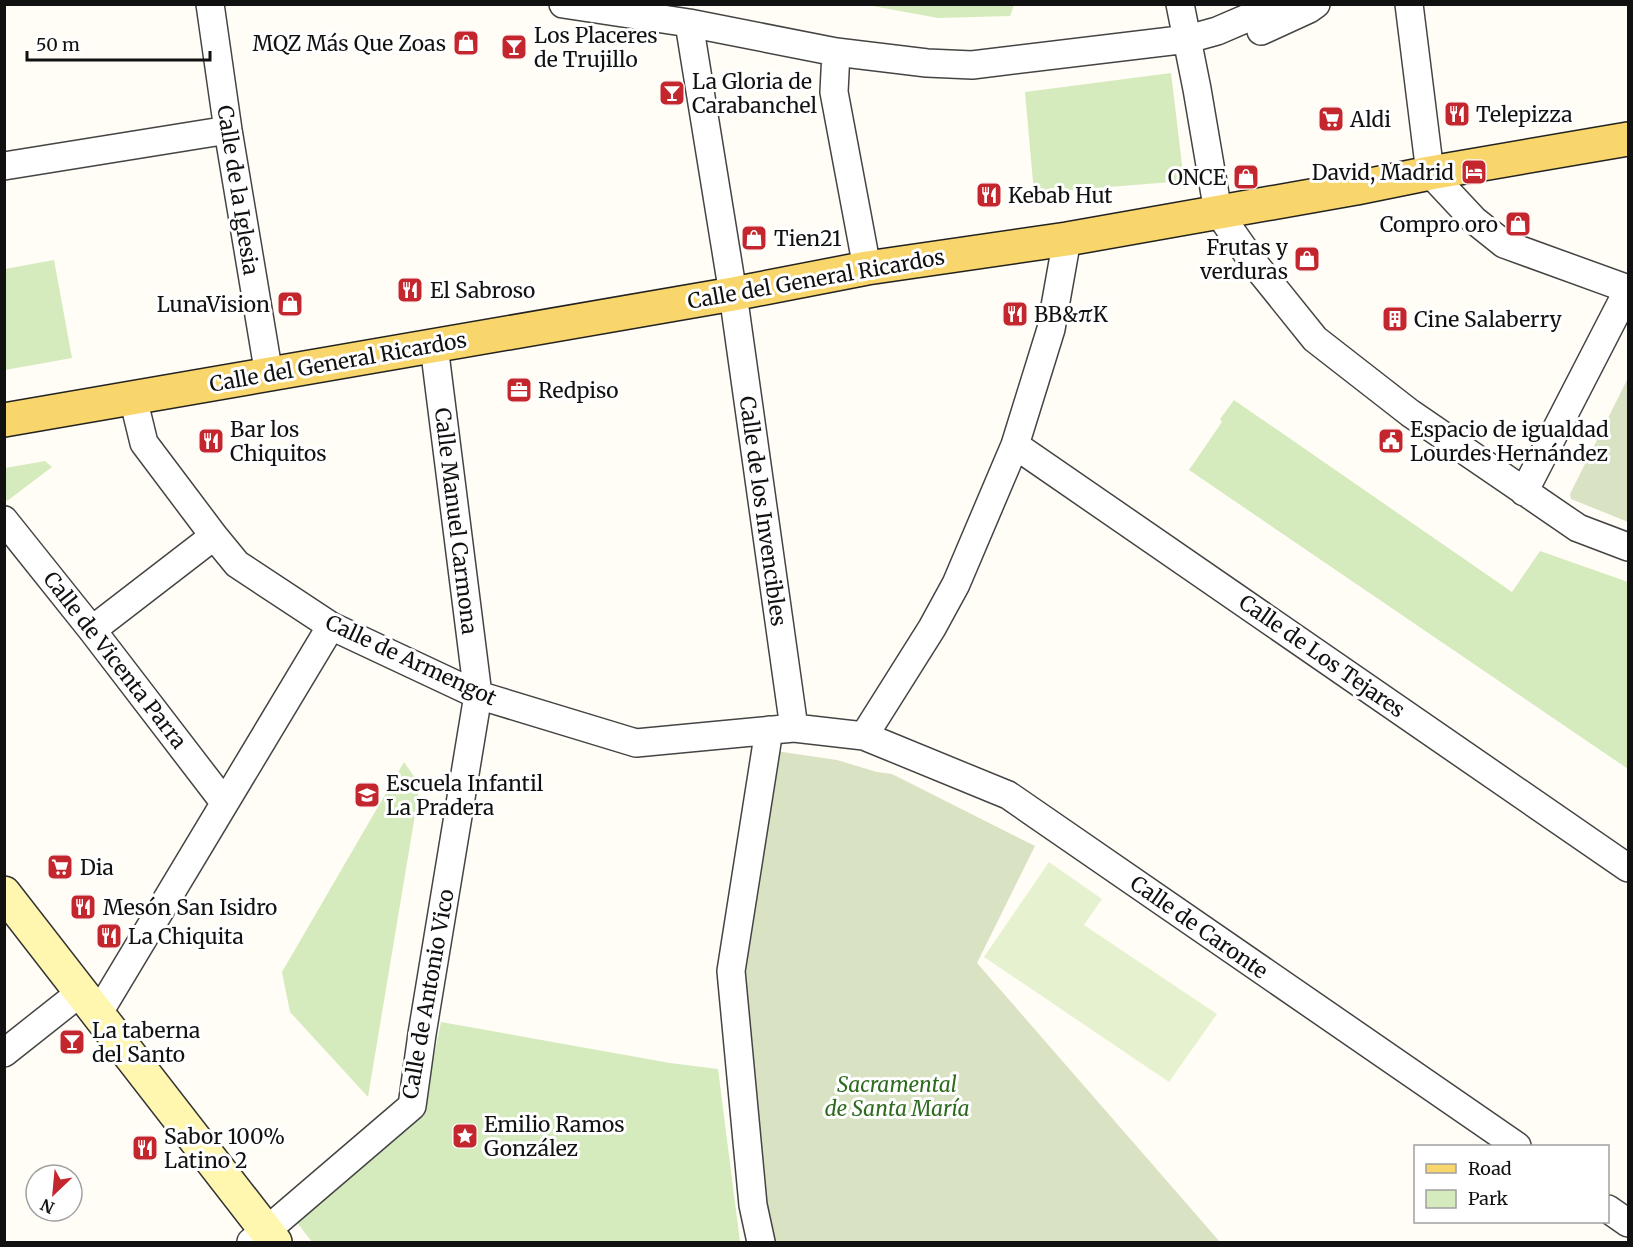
<svg xmlns="http://www.w3.org/2000/svg" width="1633" height="1247" font-family="Merriweather,serif">
<style>
.green{fill:#d5ebbd}
.cemetery{fill:#d9e3c4}
.pitch{fill:#e6f2cf}
.lines{fill:none;stroke-linecap:round;stroke-linejoin:round}
.street-casing{stroke:#444;stroke-width:30}
.secondary-casing{stroke:#333;stroke-width:36}
.primary-casing{stroke:#222;stroke-width:36}
.street{stroke:#fff;stroke-width:27}
.secondary{stroke:#fff6b0;stroke-width:33}
.primary{stroke:#f9d66b;stroke-width:33}
.labels{text-anchor:middle;dominant-baseline:central;stroke-width:6;stroke-linejoin:round;paint-order:stroke}
.poi-label{font-size:21px;fill:#111;stroke:#fff;text-anchor:start}
.street-label{font-size:21px;fill:#111;stroke:#fff}
.park-label{font-size:21px;font-style:italic;fill:#2f6b1f;stroke:#fff}
</style>
<rect width="100%" height="100%" fill="#fffdf5"/>
<!-- green -->
<path class="green" d="M867,5L1014,4V5L1010,16L938,18Z
M1171,73L1184,181L1034,193L1025,92Z
M54,260L72,358L5,370V269Z
M1234,400L1512,592L1540,551L1628,582V769L1189,470L1222,422L1220,419Z
M45,461L52,467L7,501L5,497V468Z
M404,762L420,785L368,1097L290,1012L282,972Z
M441,1022L670,1063L718,1069L740,1242H312L295,1220L422,1113Z"/>
<!-- cemetery -->
<path class="cemetery" d="M1628,378V522L1571,499L1570,494Z
M776,751L837,760L877,772L892,774L1035,846L977,963L1220,1242H771L733,991Z"/>
<!-- pitch -->
<path class="pitch" d="M1049,862L1102,899L1084,925L1217,1014L1169,1082L984,957Z"/>
<g class="lines">
<!-- street casing -->
<g class="street-casing">
<path id="street" d="M210,4L228,130L269,375
M563,4L689,23L836,52L927,63L972,65L1188,39L1217,31L1280,4
M1180,4L1197,89L1218,212L1253,262L1315,339L1410,413L1578,528L1628,547
M1409,4L1430,173L1474,220L1504,244L1628,289
M689,23L733,294L794,728
M1261,31L1309,9L1316,4
M836,52L834,92L867,268
M4,166L228,130
M133,398L144,443L214,536L237,564L331,626L478,695L636,743L794,728L864,736L1008,795L1517,1146
M1015,445L1628,868
M1524,492L1628,290
M4,520L92,630L224,802
M92,630L214,536
M864,736L932,628L956,584L1015,445L1051,329L1067,239
M98,1014L331,626
M4,1053L81,992
M1608,1209L1628,1223
M251,1242L266,1231L412,1106L422,1034L478,695L434,346
M761,1242L753,1205L731,971L769,730"/>
</g>
<!-- secondary casing -->
<g class="secondary-casing">
<path id="secondary" d="M4,893L275,1242"/>
</g>
<!-- primary casing -->
<g class="primary-casing">
<path id="primary" d="M4,420L733,294L867,268L1067,239L1356,188L1430,173L1628,139"/>
</g>
<!-- street -->
<use href="#street" class="street"/>
<!-- secondary -->
<use href="#secondary" class="secondary"/>
<!-- primary -->
<use href="#primary" class="primary"/>
</g>
<!-- icons -->
<defs>
<g id="shop-square" transform="scale(1.35)"><rect x="-9" y="-9" width="18" height="18" rx="4" fill="#c4262e" stroke="#fff"/><path d="M-5-2.5h2.3a2.7 3.5 0 0 1 5.4 0H5L5.5 6h-11ZM-1.5-2.5h3a1.5 2.3 0 0 0-3 0Z" fill="#fff"/></g>
<g id="bar-square" transform="scale(1.35)"><rect x="-9" y="-9" width="18" height="18" rx="4" fill="#c4262e" stroke="#fff"/><path d="M-6-5H6L.8 .8V4.5H3.5V6h-7V4.5H-.8V.8Z" fill="#fff"/></g>
<g id="restaurant-square" transform="scale(1.35)"><rect x="-9" y="-9" width="18" height="18" rx="4" fill="#c4262e" stroke="#fff"/><path d="M-5-6h1v4h1v-4h1v4h1v-4h1v5L-1.5 .5V6h-2V.5L-5-1ZM5-6V6H3V1.5H1.5Q1.5-4 5-6Z" fill="#fff"/></g>
<g id="supermarket-square" transform="scale(1.35)"><rect x="-9" y="-9" width="18" height="18" rx="4" fill="#c4262e" stroke="#fff"/><path d="M-6-5.5h2.5l.6 2H6L4.5 2H-2.5L-4.4-4H-6ZM-1.5 3.2a1.3 1.3 0 1 0 .1 0ZM3 3.2a1.3 1.3 0 1 0 .1 0Z" fill="#fff"/></g>
<g id="hotel-square" transform="scale(1.35)"><rect x="-9" y="-9" width="18" height="18" rx="4" fill="#c4262e" stroke="#fff"/><path d="M-6-4.5h1.5V1H6V5H4.5V3h-9V5H-6ZM-4 0a1.8 1.8 0 1 1 3.6 0ZM.5 0V-2.5h3Q6-2.5 6 0Z" fill="#fff"/></g>
<g id="building-square" transform="scale(1.35)"><rect x="-9" y="-9" width="18" height="18" rx="4" fill="#c4262e" stroke="#fff"/><path d="M-4-6H4V6H1V3H-1V6H-4ZM-2.5-4.3h1.7v1.8h-1.7ZM.8-4.3h1.7v1.8H.8ZM-2.5-1h1.7V.8h-1.7ZM.8-1h1.7V.8H.8Z" fill="#fff"/></g>
<g id="office-square" transform="scale(1.35)"><rect x="-9" y="-9" width="18" height="18" rx="4" fill="#c4262e" stroke="#fff"/><path d="M-6-3h4V-5.5h4V-3h4V5H-6ZM-1-4.5V-3h2v-1.5ZM-6 0V1H6V0Z" fill="#fff"/></g>
<g id="civic-square" transform="scale(1.35)"><rect x="-9" y="-9" width="18" height="18" rx="4" fill="#c4262e" stroke="#fff"/><path d="M-.6-6.5H3V-4.5H.6V-3L4-1V1h2V6H-6V1h2V-1L-.6-3ZM-1.2 2.5V6h2.4V2.5Z" fill="#fff"/></g>
<g id="school-square" transform="scale(1.35)"><rect x="-9" y="-9" width="18" height="18" rx="4" fill="#c4262e" stroke="#fff"/><path d="M0-5L7-2L0 1L-7-2ZM-4 1L0 2.5L4 1V4Q0 6-4 4Z" fill="#fff"/></g>
<g id="sight-square" transform="scale(1.35)"><rect x="-9" y="-9" width="18" height="18" rx="4" fill="#c4262e" stroke="#fff"/><path d="M0-6L1.8-2.2L6-1.7L2.9 1.2L3.7 5.4L0 3.3L-3.7 5.4L-2.9 1.2L-6-1.7L-1.8-2.2Z" fill="#fff"/></g>
</defs>
<g fill-rule="evenodd">
<use href="#shop-square" x="466" y="43"/>
<use href="#bar-square" x="514" y="47"/>
<use href="#bar-square" x="672" y="93"/>
<use href="#restaurant-square" x="1457" y="114"/>
<use href="#supermarket-square" x="1331" y="119"/>
<use href="#hotel-square" x="1474" y="172"/>
<use href="#shop-square" x="1246" y="177"/>
<use href="#restaurant-square" x="989" y="195"/>
<use href="#shop-square" x="1518" y="224"/>
<use href="#shop-square" x="754" y="238"/>
<use href="#shop-square" x="1307" y="259"/>
<use href="#restaurant-square" x="410" y="290"/>
<use href="#shop-square" x="290" y="304"/>
<use href="#restaurant-square" x="1015" y="314"/>
<use href="#building-square" x="1395" y="319"/>
<use href="#office-square" x="519" y="390"/>
<use href="#restaurant-square" x="211" y="441"/>
<use href="#civic-square" x="1391" y="441"/>
<use href="#school-square" x="367" y="795"/>
<use href="#supermarket-square" x="60" y="867"/>
<use href="#restaurant-square" x="83" y="907"/>
<use href="#restaurant-square" x="109" y="936"/>
<use href="#bar-square" x="72" y="1042"/>
<use href="#sight-square" x="465" y="1136"/>
<use href="#restaurant-square" x="145" y="1148"/>
</g>
<g class="labels">
<!-- poi labels -->
<g class="poi-label">
<text x="534" y="35">Los Placeres<tspan x="534" dy="24">de Trujillo</tspan></text>
<text x="446" y="43" text-anchor="end">MQZ Más Que Zoas</text>
<text x="692" y="81">La Gloria de<tspan x="692" dy="24">Carabanchel</tspan></text>
<text x="1476" y="114">Telepizza</text>
<text x="1350" y="119">Aldi</text>
<text x="1454" y="172" text-anchor="end">David, Madrid</text>
<text x="1226" y="177" text-anchor="end">ONCE</text>
<text x="1008" y="195">Kebab Hut</text>
<text x="1498" y="224" text-anchor="end">Compro oro</text>
<text x="774" y="238">Tien21</text>
<text x="1288" y="247" text-anchor="end">Frutas y<tspan x="1288" dy="24">verduras</tspan></text>
<text x="430" y="290">El Sabroso</text>
<text x="270" y="304" text-anchor="end">LunaVision</text>
<text x="1034" y="314">BB&amp;πK</text>
<text x="1414" y="319">Cine Salaberry</text>
<text x="538" y="390">Redpiso</text>
<text x="230" y="429">Bar los<tspan x="230" dy="24">Chiquitos</tspan></text>
<text x="1410" y="429">Espacio de igualdad<tspan x="1410" dy="24">Lourdes Hernández</tspan></text>
<text x="386" y="783">Escuela Infantil<tspan x="386" dy="24">La Pradera</tspan></text>
<text x="80" y="867">Dia</text>
<text x="103" y="907">Mesón San Isidro</text>
<text x="128" y="936">La Chiquita</text>
<text x="92" y="1030">La taberna<tspan x="92" dy="24">del Santo</tspan></text>
<text x="484" y="1124">Emilio Ramos<tspan x="484" dy="24">González</tspan></text>
<text x="164" y="1136">Sabor 100%<tspan x="164" dy="24">Latino 2</tspan></text>
</g>
<!-- street labels -->
<g class="street-label">
<text transform="translate(238 190) rotate(81)">Calle de la Iglesia</text>
<text transform="translate(816 279) rotate(-10)">Calle del General Ricardos</text>
<text transform="translate(338 362) rotate(-10)">Calle del General Ricardos</text>
<text transform="translate(763 511) rotate(82)">Calle de los Invencibles</text>
<text transform="translate(456 521) rotate(83)">Calle Manuel Carmona</text>
<text transform="translate(1322 656) rotate(35)">Calle de Los Tejares</text>
<text transform="translate(115 660) rotate(52)">Calle de Vicenta Parra</text>
<text transform="translate(411 660) rotate(25)">Calle de Armengot</text>
<text transform="translate(1199 927) rotate(35)">Calle de Caronte</text>
<text transform="translate(428 994) rotate(-80)">Calle de Antonio Vico</text>
</g>
<!-- park labels -->
<g class="park-label">
<text x="897" y="1084">Sacramental<tspan x="897" dy="24">de Santa María</tspan></text>
</g>
</g>
<!-- border -->
<rect width="1633" height="1247" fill="none" stroke="#111111" stroke-width="12"/>
<!-- legend -->
<rect x="1414" y="1145" width="195" height="78" fill="#ffffff" stroke="#a0a0a0" stroke-width="1.5"/>
<rect x="1426" y="1164" width="30" height="9" fill="#f9d66b" stroke="#a0a0a0" stroke-width="1.5"/>
<text x="1468" y="1175" font-size="18" fill="#111111">Road</text>
<rect x="1426" y="1190" width="30" height="18" fill="#d5ebbd" stroke="#a0a0a0" stroke-width="1.5"/>
<text x="1468" y="1205" font-size="18" fill="#111111">Park</text>
<!-- north arrow -->
<g transform="translate(54 1193) rotate(206)"><circle r="28" fill="#ffffff" stroke="#a0a0a0" stroke-width="1.5"/>
<path d="M0-4.5L10 22L0 15L-10 22Z" fill="#c4262e"/>
<text y="-9" font-size="16" font-weight="bold" text-anchor="middle" fill="#111111">N</text>
</g>
<!-- scale -->
<path d="M27 51v9h183v-9" fill="none" stroke="#111111" stroke-width="3"/>
<text x="36" y="51" font-size="18" fill="#111111" stroke="#ffffff" stroke-width="4.5" paint-order="stroke">50 m</text>
</svg>
